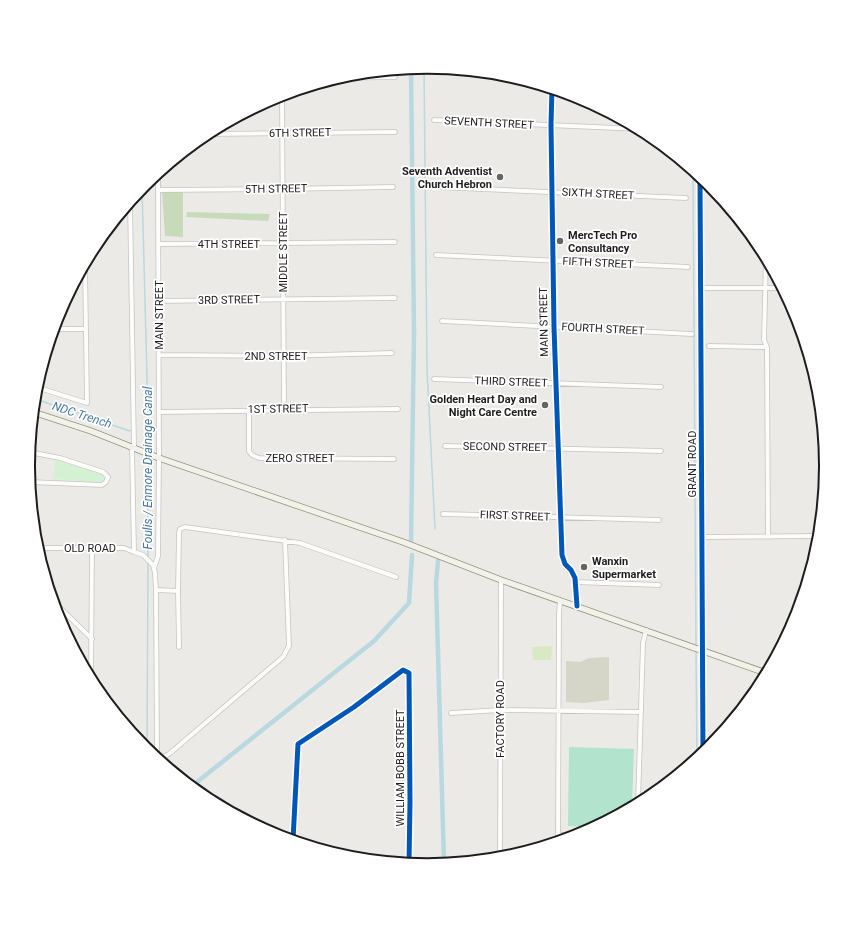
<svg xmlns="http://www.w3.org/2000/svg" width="854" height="931" font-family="Roboto,sans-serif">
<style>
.construction{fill:#d5d5c8}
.grass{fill:#d9e9c4}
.forest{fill:#c7dbbb}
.park{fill:#d4f2d3}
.pitch{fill:#b1e3cd}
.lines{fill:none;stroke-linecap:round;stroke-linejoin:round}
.stream{stroke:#b9d8e0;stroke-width:1.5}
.canal{stroke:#b9d8e0;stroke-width:4.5}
.minor-casing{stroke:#c4c4c2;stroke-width:5.5}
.secondary-casing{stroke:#94957e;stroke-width:7}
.minor{stroke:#fcfcfb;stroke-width:4}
.secondary{stroke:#f3f2ea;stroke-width:5.5}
.cycleway-casing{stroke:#fff;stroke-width:8}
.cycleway{stroke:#0057b8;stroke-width:5}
.poi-dot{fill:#656563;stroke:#fff;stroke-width:1.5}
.labels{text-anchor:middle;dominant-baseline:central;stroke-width:3.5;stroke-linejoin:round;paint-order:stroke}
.street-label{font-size:11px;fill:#1d1d1d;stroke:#fff}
.poi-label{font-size:11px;font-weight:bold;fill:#1d1d1d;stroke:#fff;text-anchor:end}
.water-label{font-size:12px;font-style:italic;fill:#4778a5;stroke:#fff}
.rim{fill:none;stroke:#1d1d1d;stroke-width:2}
</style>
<rect width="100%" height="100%" fill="#eceae6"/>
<!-- construction -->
<path class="construction" d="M609,657V700L584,703L566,702V661L580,662L589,658Z"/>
<!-- grass -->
<path class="grass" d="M552,646L551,660H533L532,647Z"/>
<!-- forest -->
<path class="forest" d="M183,191V237L165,236L162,192Z
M187,212L270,214L268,221L186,217Z"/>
<!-- park -->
<path class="park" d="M55,460L102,474L104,477L103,481L101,483L53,479Z"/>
<!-- pitch -->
<path class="pitch" d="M569,747L634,749L632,806L593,827L568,826Z"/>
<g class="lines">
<!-- stream -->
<path class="stream" d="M424,67L427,369L435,529
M693,170L696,646
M142,187L149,453
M35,399L130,431
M148,559V457
M696,650L697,758
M147,749L148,563"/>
<!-- canal -->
<path class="canal" d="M411,68L414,333L411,542
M438,561L436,583L444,863
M192,786L374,641L409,603L412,555"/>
<!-- minor casing -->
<g class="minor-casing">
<path id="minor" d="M338,78L395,77
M552,88L551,125L554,327L562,555L565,564L571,570L575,578L577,606
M282,95L284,409
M434,120L640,129
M205,134L395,132
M700,176L703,753
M437,187L686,198
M158,190L282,189L393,187
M130,201L134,448
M159,244L395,242
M436,255L688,267
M766,257L764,340L767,347L768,537
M700,288H782
M159,301L395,298
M442,321L692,334
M53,329H86
M709,346L767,347
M159,355L283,356L392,353
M434,379L661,387
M36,387L87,403L85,263
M38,387V379
M249,410V451L252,455L259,458L394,459
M159,412L398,409
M445,446L661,451
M132,448L134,552
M29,452L60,458L103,472L108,477L106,482L102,485L30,482
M443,514L659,520
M702,537L819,536
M37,548H124L134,552L143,555L153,565L155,573L156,590L157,757
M154,568L158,556L159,458L158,172
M575,582L659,585
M156,590L178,591L179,533L180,529L185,527L300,543L396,577
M178,591L179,647
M53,601L92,639
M91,679L92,548
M451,713L500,710L640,712
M159,759L169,754L283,657L289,646L285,540
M638,803L643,643L646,630
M558,835L579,834
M293,840L298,744L354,707L403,670L409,673L410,802L409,863
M558,841L559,613L560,601
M500,857L501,580"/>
</g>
<!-- secondary casing -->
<g class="secondary-casing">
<path id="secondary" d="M33,412L91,431L159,458L403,542L501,580L766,673"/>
</g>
<!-- minor -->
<use href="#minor" class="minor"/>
<!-- secondary -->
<use href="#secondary" class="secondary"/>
<!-- cycleway casing -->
<g class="cycleway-casing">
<path id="cycleway" d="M552,88L551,125L554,327L562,555L565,564L571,570L575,578L577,606
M700,176L703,753
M293,840L298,744L354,707L403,670L409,673L410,802L409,863"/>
</g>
<!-- cycleway -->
<use href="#cycleway" class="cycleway"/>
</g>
<!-- markers -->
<g class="poi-dot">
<circle cx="500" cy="177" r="4"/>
<circle cx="560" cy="241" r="4"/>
<circle cx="545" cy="405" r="4"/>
<circle cx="584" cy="567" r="4"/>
</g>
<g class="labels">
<!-- street labels -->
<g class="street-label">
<text transform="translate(489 123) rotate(3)">SEVENTH STREET</text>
<text transform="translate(300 133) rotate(-1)">6TH STREET</text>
<text transform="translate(276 189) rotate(-1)">5TH STREET</text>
<text transform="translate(598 194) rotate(3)">SIXTH STREET</text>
<text x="229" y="244">4TH STREET</text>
<text transform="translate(283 252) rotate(-90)">MIDDLE STREET</text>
<text transform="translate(598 263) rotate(3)">FIFTH STREET</text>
<text transform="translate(229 300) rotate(-1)">3RD STREET</text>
<text transform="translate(159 315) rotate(-90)">MAIN STREET</text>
<text transform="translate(544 322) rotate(-91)">MAIN STREET</text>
<text transform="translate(603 329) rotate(3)">FOURTH STREET</text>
<text x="276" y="356">2ND STREET</text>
<text transform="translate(511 382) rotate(2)">THIRD STREET</text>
<text transform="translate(278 409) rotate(-1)">1ST STREET</text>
<text transform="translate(505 447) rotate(1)">SECOND STREET</text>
<text x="300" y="458">ZERO STREET</text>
<text transform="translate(692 464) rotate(-90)">GRANT ROAD</text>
<text transform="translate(515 516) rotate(2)">FIRST STREET</text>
<text x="90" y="548">OLD ROAD</text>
<text transform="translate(500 719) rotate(-90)">FACTORY ROAD</text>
<text transform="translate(400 768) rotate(-90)">WILLIAM BOBB STREET</text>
</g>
<!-- poi labels -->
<g class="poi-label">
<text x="492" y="171">Seventh Adventist<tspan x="492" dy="13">Church Hebron</tspan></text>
<text x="568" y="235" text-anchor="start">MercTech Pro<tspan x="568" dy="13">Consultancy</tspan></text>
<text x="537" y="399">Golden Heart Day and<tspan x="537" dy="13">Night Care Centre</tspan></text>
<text x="592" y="561" text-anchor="start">Wanxin<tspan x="592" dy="13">Supermarket</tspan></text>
</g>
<!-- water labels -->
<g class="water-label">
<text transform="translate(82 415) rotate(18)">NDC Trench</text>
<text transform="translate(148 468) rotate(-90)">Foulis / Enmore Drainage Canal</text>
</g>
</g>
<!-- crop -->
<path d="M0 0H854V931H0ZM35 466a392 392 0 1 1 784 0a392 392 0 1 1-784 0Z" fill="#fff" fill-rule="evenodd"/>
<path class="rim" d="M35 466a392 392 0 1 1 784 0a392 392 0 1 1-784 0Z"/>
</svg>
